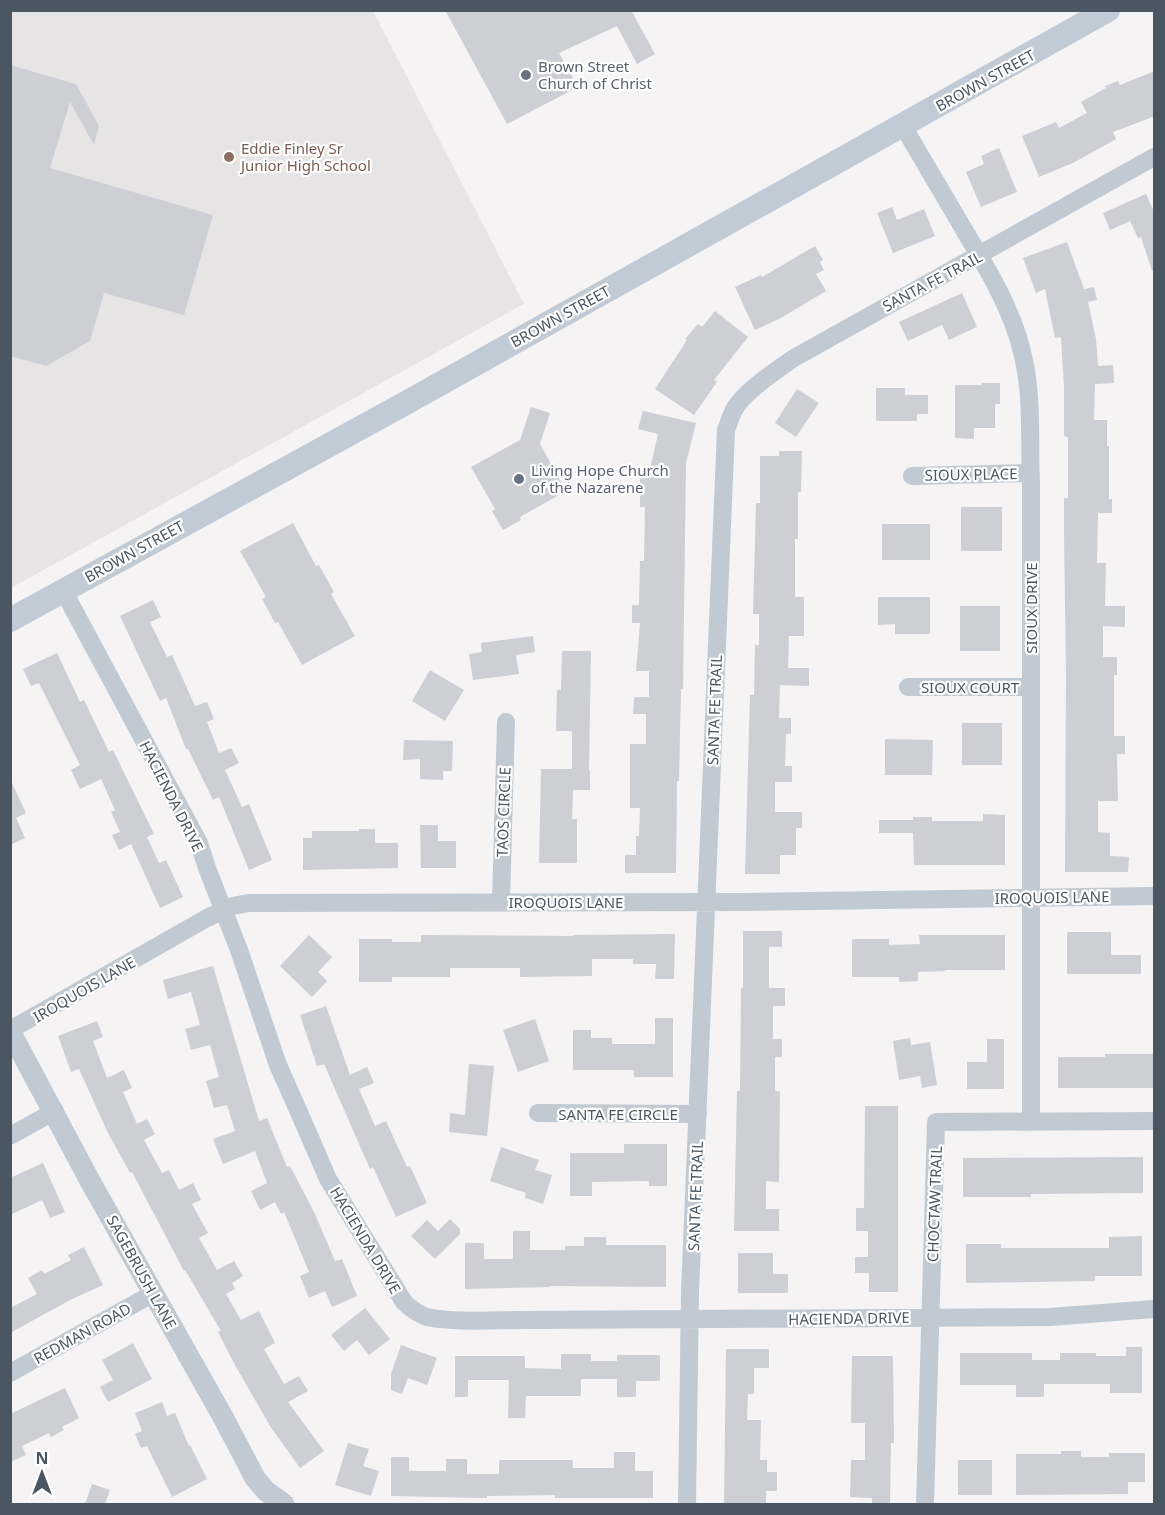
<svg xmlns="http://www.w3.org/2000/svg" width="1165" height="1515" font-family="'Noto Sans',sans-serif">
<style>
.education{fill:#e6e4e5}
.building{fill:#cdcfd5}
.lines{fill:none;stroke-linecap:round;stroke-linejoin:round}
.minor{stroke:#c1cad2;stroke-width:18}
.tertiary{stroke:#c1cad2;stroke-width:21}
.secondary{stroke:#c1cbd6;stroke-width:24}
.worship-dot{fill:#6b7280;stroke:#fff;stroke-width:2}
.education-dot{fill:#8d6e63;stroke:#fff;stroke-width:2}
.labels{text-anchor:middle;dominant-baseline:central;stroke-width:4.5;stroke-linejoin:round;paint-order:stroke}
.worship-label{font-size:15px;fill:#5b616d;stroke:#fff;text-anchor:start}
.street-label{font-size:15px;fill:#4a5661;stroke:#fff}
.education-label{font-size:15px;fill:#785e54;stroke:#fff;text-anchor:start}
</style>
<rect width="100%" height="100%" fill="#f5f3f3"/>
<!-- education -->
<path class="education" d="M11,11H373L524,304L11,588Z"/>
<!-- building -->
<path class="building" d="M445,10H631L655,54L637,64L617,26L559,53L578,87L507,124Z
M10,65L76,84L99,126L94,145L70,102L50,168L213,215L184,315L104,293L90,341L46,366L10,356Z
M1155,71V116L1113,132L1116,139L1073,163L1039,177L1022,136L1056,122L1059,128L1087,113L1081,102L1106,88L1105,86L1118,81L1120,85Z
M999,148L1017,192L981,207L966,172L984,164L981,156Z
M1146,194L1155,214V271H1152L1141,237L1138,238L1130,221L1110,230L1103,213Z
M892,207L897,220L924,209L935,236L893,253L877,213Z
M1067,242L1084,289L1094,287L1097,300L1088,302L1096,339L1098,366L1113,365L1114,383L1095,384L1094,420H1107V446H1109V499H1112V513H1098L1097,563H1106L1105,606H1125V627L1103,626V657H1117V675H1114V736H1125V754H1117L1118,801H1098V832L1110,833V856L1129,857L1128,872H1065L1066,675L1064,533V498H1068V437L1064,436V388L1061,337L1055,338L1045,289L1036,293L1023,258Z
M815,246L823,260L820,262L824,270L816,274L826,291L781,318L755,330L735,287L761,275L762,277Z
M962,293L977,327L949,340L942,325L908,341L899,322Z
M715,311L748,337L714,380L717,382L694,415L655,389L687,340L685,339L698,324L702,327Z
M982,383H1000V404H995V428H974V439L955,438V385H982Z
M876,388H905V395H928V414H917V421H876Z
M797,389L819,403L796,437L775,423Z
M531,407L550,413L540,444L566,491L520,517L521,520L503,530L492,511L495,509L471,467L520,440Z
M643,411L696,423L686,463L683,689H681L679,781H677L676,873H625V855H636V836H639L640,808H630V744H646V714H633L634,697H649V671H636L640,623H632V605H639L640,561H644L645,507H640V469H650L658,434L638,429Z
M779,451H802L801,492H798V539H795V597H804V636H789L788,668H809V686L780,685L779,718H791V734H786L785,766H792V782H775V812H802V828H796V855H780V874H745L750,695H754L755,645H759V614H753L756,503H760V456H779Z
M961,507H1002V551H961Z
M293,523L316,566L319,565L334,592L331,594L355,636L302,665L278,622L275,623L262,599L266,597L240,551Z
M882,524H930V560H882Z
M878,597H930V634H895V624L878,625Z
M153,600L161,617L150,622L167,657L172,655L195,706L207,702L214,719L207,722L219,753L231,748L239,763L225,770L242,807L249,804L272,860L249,870L219,797L213,800L188,749H186L166,698L160,701L120,616Z
M960,606H1000V651H960Z
M533,636L535,652L516,655L519,674L473,680L469,654L482,652L481,643Z
M562,651H591L589,770H590V790H573L572,819H577V863H539L541,769H572V731H556L557,690H561Z
M57,653L80,702L84,700L109,752L113,750L154,834L147,837L159,863L166,860L183,897L160,908L131,844L119,850L112,835L120,832L111,812L115,810L101,779L80,789L71,770L80,765L39,683L31,686L23,669Z
M430,670L464,690L445,721L412,701Z
M962,723H1002V765H962Z
M885,739L933,740L932,775H885Z
M404,740L453,741L452,771H443V780L420,779V759L403,760Z
M10,779L26,813L16,818L25,838L10,845Z
M983,814L1005,815V865H914L913,833H879V820H913V817H932V821H983Z
M420,825H438V841H456V868H421Z
M359,829H375V843H398V868L303,870V838H312V831H359Z
M743,931H782V947H769V988H785V1006H773V1039H782V1057H775V1091H780L779,1182L766,1181V1209H779V1231H734L737,1091H740L741,988H743Z
M1067,932H1111V955H1141V974H1067Z
M675,934L674,979H655L656,964H633V959H592V976L520,977V968H450V977H392V982H359V939H392V942H421V935L573,936V935Z
M309,935L332,957L318,972L327,981L312,997L280,966Z
M919,935H1005V970H945V971L918,972V981L899,982V977H852V939H889V945L920,944Z
M213,966L259,1121L267,1118L287,1167L290,1166L315,1214L335,1261L342,1259L357,1296L332,1307L325,1291L309,1298L300,1276L309,1272L284,1212L281,1214L275,1202L260,1210L251,1191L267,1183L255,1151L223,1164L213,1139L235,1131L227,1105L214,1108L206,1081L219,1077L210,1045L191,1050L185,1029L200,1025L191,992L168,999L163,980Z
M326,1006L350,1075L367,1067L374,1083L359,1089L375,1126L386,1121L407,1167L410,1166L427,1203L396,1217L373,1167L370,1169L324,1064L317,1066L300,1015Z
M655,1018H673V1077H634V1070H573V1030H591V1038H612V1044H655Z
M535,1019L549,1061L518,1072L503,1030Z
M97,1021L103,1037L93,1041L107,1078L124,1070L132,1088L123,1092L137,1124L147,1119L155,1134L144,1140L162,1173L169,1170L179,1190L193,1183L201,1200L192,1204L208,1233L199,1238L217,1270L234,1261L243,1276L232,1283L235,1289L226,1294L241,1320L259,1311L275,1343L264,1349L284,1384L299,1376L308,1391L288,1402L324,1451L300,1468L270,1426L235,1365L218,1332L221,1331L185,1270L184,1271L132,1172L130,1173L107,1131L79,1069L71,1072L58,1036Z
M910,1038L911,1045L930,1042L937,1085L922,1088L920,1076L899,1080L893,1041Z
M987,1039H1004V1089H967V1062H987Z
M1105,1054H1155V1088H1058V1057H1105Z
M469,1064L494,1066L487,1136L449,1132L450,1113L465,1115Z
M865,1106H898V1292H869V1273H855V1257H868V1231H856V1208H864Z
M624,1144H667V1186H649V1181L592,1182V1196H570V1153H624Z
M501,1147L539,1160L535,1170L552,1175L543,1204L525,1198L526,1193L490,1181Z
M1143,1157V1193L1031,1194V1197H963V1158Z
M43,1163L65,1212L50,1218L42,1200L10,1215V1178Z
M450,1219L460,1229V1234L435,1259L411,1236L427,1220L438,1231Z
M513,1231H530V1250H565V1246H584V1237H606V1245H666V1287L550,1286V1287L465,1289V1243H484V1259H513Z
M1142,1236V1276H1095V1281L966,1283V1244H1001V1248H1109V1237Z
M84,1247L103,1285L72,1299L10,1333V1308L37,1294L28,1278L42,1270L44,1274L71,1260L68,1255Z
M738,1253H773V1274H788V1293H738Z
M365,1308L390,1339L369,1355L357,1340L344,1351L331,1335Z
M133,1343L152,1379L108,1402L100,1387L113,1380L102,1360Z
M401,1345L437,1358L427,1385L408,1378L402,1394L391,1390V1374Z
M1126,1347H1142V1393H1110V1384H1044V1397H1016V1385H960V1353H1032V1360H1060V1353H1096V1356H1126Z
M726,1349H769V1368H754V1394H748L747,1420H761L760,1460H767V1472H777V1491H766V1503H724Z
M561,1354H591V1361H617V1355H660V1381H636V1397H617V1379H581V1396H526L525,1418H508L509,1380H468V1397H455V1356H525V1368L561,1369Z
M852,1356H893L894,1443H891L890,1503H872V1498L850,1497L851,1460H865V1423H851Z
M65,1388L79,1418L62,1427L64,1430L51,1437L49,1433L22,1446L26,1455L10,1462V1414Z
M162,1402L167,1416L175,1413L189,1446L190,1445L207,1479L172,1497L147,1446L141,1448L135,1434L142,1431L135,1413Z
M348,1443L369,1449L363,1466L379,1471L371,1496L335,1485Z
M1061,1451H1081V1457H1109V1453H1145V1482H1128V1494L1016,1495V1454H1061Z
M614,1452H635V1471H653V1498H555V1495L487,1496V1498L391,1496V1457H409V1471H446V1459H467V1474H499V1460H573V1468H614Z
M958,1460H992V1495H958Z
M92,1484L110,1490L105,1504H85Z"/>
<g class="lines">
<!-- minor -->
<path class="minor" d="M903,126C923,160 943,194 963,228C987,268 1013,310 1023,356C1033,398 1029,442 1031,484V1122
M912,476L1030,473
M63,590L199,843L207,868L239,950L278,1065L309,1135L328,1179L404,1302C410,1308 418,1314 427,1317C455,1323 493,1320 522,1320L1050,1317L1154,1309
M908,687H1031
M501,901L506,722
M10,1030L207,918L233,906L248,903L741,902L1154,896
M538,1113L698,1114
M10,1136L55,1111
M10,1373L154,1293
M687,1504L690,1291L726,430C729,423 731,415 735,408C745,391 777,370 794,358L1154,157
M925,1504L936,1122L1154,1121"/>
<!-- tertiary -->
<path class="tertiary" d="M10,1031L90,1181L223,1417L255,1478L266,1491L284,1504"/>
<!-- secondary -->
<path class="secondary" d="M10,620L404,404L1108,10"/>
</g>
<!-- markers -->
<g class="worship-dot">
<circle cx="526" cy="75" r="6"/>
<circle cx="519" cy="479" r="6"/>
</g>
<circle class="education-dot" cx="229" cy="157" r="6"/>
<g class="labels">
<!-- worship labels -->
<g class="worship-label">
<text x="538" y="66">Brown Street<tspan x="538" dy="17">Church of Christ</tspan></text>
<text x="531" y="470">Living Hope Church<tspan x="531" dy="17">of the Nazarene</tspan></text>
</g>
<!-- street labels -->
<g class="street-label">
<text transform="translate(985 80) rotate(-29)">BROWN STREET</text>
<text transform="translate(932 281) rotate(-28)">SANTA FE TRAIL</text>
<text transform="translate(560 316) rotate(-29)">BROWN STREET</text>
<text transform="translate(971 474) rotate(-1)">SIOUX PLACE</text>
<text transform="translate(134 551) rotate(-29)">BROWN STREET</text>
<text transform="translate(1031 608) rotate(-90)">SIOUX DRIVE</text>
<text x="970" y="687">SIOUX COURT</text>
<text transform="translate(714 710) rotate(-88)">SANTA FE TRAIL</text>
<text transform="translate(172 796) rotate(63)">HACIENDA DRIVE</text>
<text transform="translate(503 812) rotate(-88)">TAOS CIRCLE</text>
<text transform="translate(1052 897) rotate(-1)">IROQUOIS LANE</text>
<text x="566" y="902">IROQUOIS LANE</text>
<text transform="translate(84 989) rotate(-30)">IROQUOIS LANE</text>
<text x="618" y="1114">SANTA FE CIRCLE</text>
<text transform="translate(695 1196) rotate(-88)">SANTA FE TRAIL</text>
<text transform="translate(934 1204) rotate(-88)">CHOCTAW TRAIL</text>
<text transform="translate(366 1240) rotate(59)">HACIENDA DRIVE</text>
<text transform="translate(142 1272) rotate(61)">SAGEBRUSH LANE</text>
<text transform="translate(849 1318) rotate(-1)">HACIENDA DRIVE</text>
<text transform="translate(82 1333) rotate(-29)">REDMAN ROAD</text>
</g>
<!-- education labels -->
<g class="education-label">
<text x="241" y="148">Eddie Finley Sr<tspan x="241" dy="17">Junior High School</tspan></text>
</g>
</g>
<!-- border -->
<rect width="1165" height="1515" fill="none" stroke="#4a5661" stroke-width="24"/>
<!-- north arrow -->
<g transform="translate(42 1473)" stroke="#ffffff" stroke-width="4.5" paint-order="stroke">
<path d="M0-4.5L10 22L0 15L-10 22Z" fill="#4a5661"/>
<text y="-9" font-size="16" font-weight="bold" text-anchor="middle" fill="#4a5661">N</text>
</g>
</svg>
